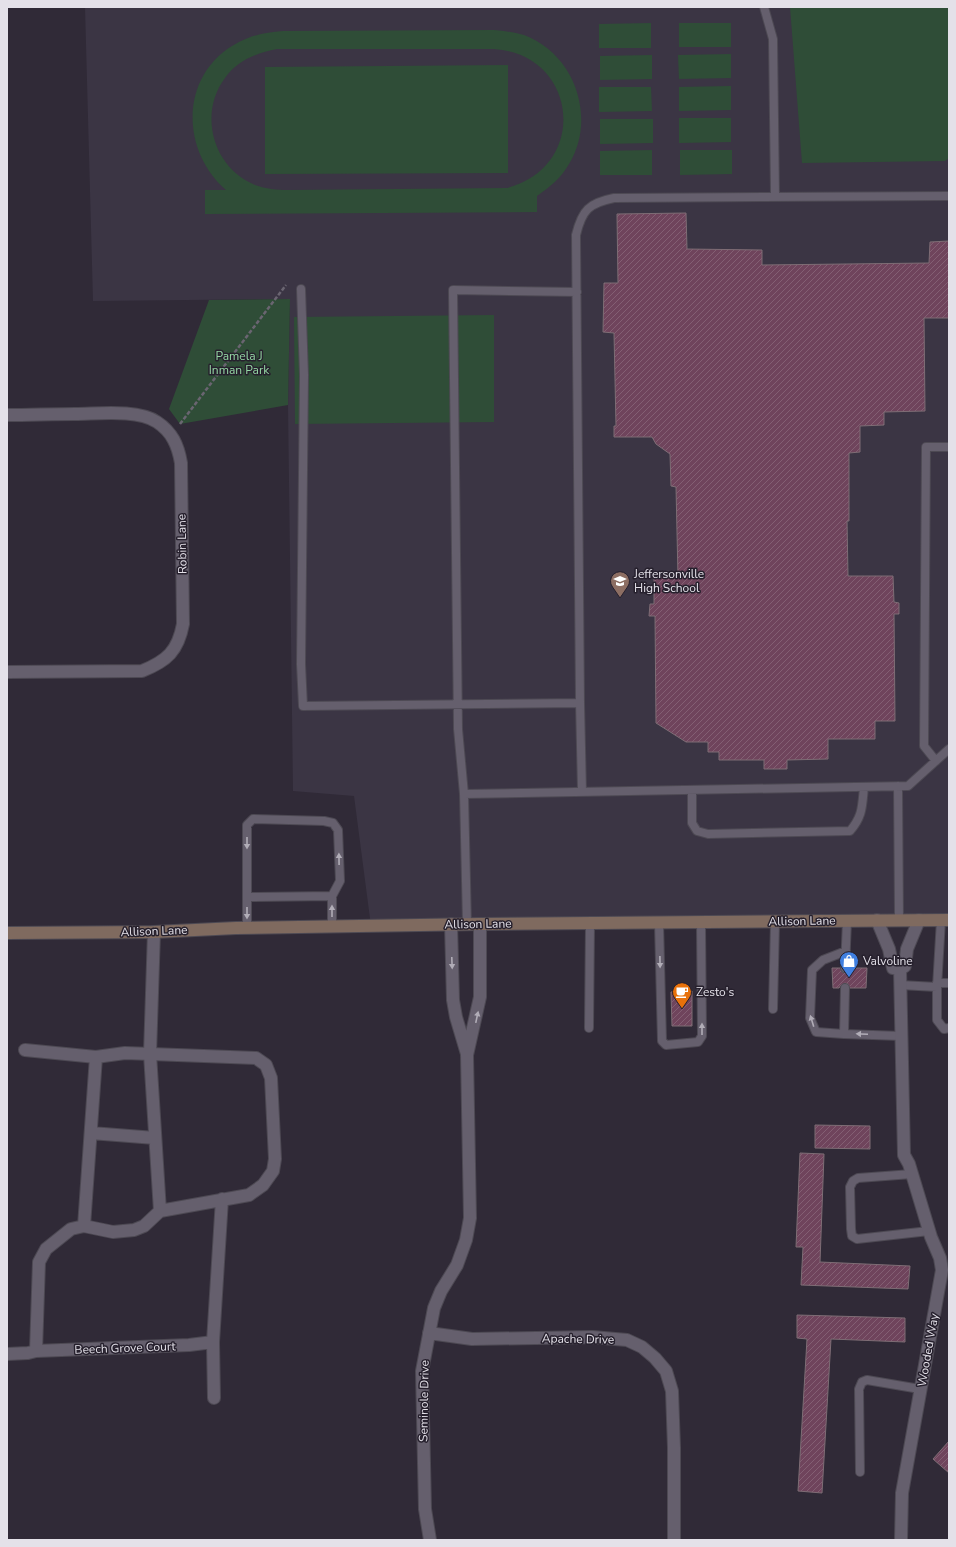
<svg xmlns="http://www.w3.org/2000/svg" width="956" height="1547" font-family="'Nunito Sans',sans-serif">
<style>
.education{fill:#3b3544}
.park{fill:#2f4d37;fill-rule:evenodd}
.building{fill:url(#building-hatch);stroke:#7e6d75}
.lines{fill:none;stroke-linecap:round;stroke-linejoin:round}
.service-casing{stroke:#4d4953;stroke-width:10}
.minor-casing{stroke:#4d4953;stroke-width:14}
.secondary-casing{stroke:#4d4953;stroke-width:14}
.path{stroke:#6a6571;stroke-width:2.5;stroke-dasharray:4 2;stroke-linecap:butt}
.service{stroke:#655f6d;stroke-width:8}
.minor{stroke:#655f6d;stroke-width:12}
.secondary{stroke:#7f6a5f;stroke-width:12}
.oneway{fill:#b1adb7}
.labels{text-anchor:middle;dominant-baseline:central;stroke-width:3;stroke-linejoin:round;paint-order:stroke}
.park-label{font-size:12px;fill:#95d8a5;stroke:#26202d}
.street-label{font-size:12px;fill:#e4e1e9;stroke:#26202d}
.poi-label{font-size:12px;fill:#e4e1e9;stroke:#26202d;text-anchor:start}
</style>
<defs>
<pattern id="building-hatch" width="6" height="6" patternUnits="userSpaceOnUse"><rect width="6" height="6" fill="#6f445c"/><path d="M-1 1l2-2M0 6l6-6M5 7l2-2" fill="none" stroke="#835f73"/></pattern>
</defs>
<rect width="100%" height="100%" fill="#302a37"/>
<!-- education -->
<path class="education" d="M85,7H949V920L371,926L354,796L293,791L288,405L290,299L93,301Z"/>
<!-- park -->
<path class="park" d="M790,7H949V158L945,161L802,163Z
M651,23V48H599V24Z
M679,23H731V47H679Z
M494,30C504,31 514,32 524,35C575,54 597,118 569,164C561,178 550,187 537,196V212L205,214V190H226C179,149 180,72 239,42C253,35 267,32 283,31ZM277,49H494C579,55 589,167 507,188L288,190C276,190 266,189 255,185C213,168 198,114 225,78C237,61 256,53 277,49Z
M731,54V78L679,79L678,55Z
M652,55V79L600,80V56Z
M508,65V173L265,174V67Z
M731,86V110L679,111V87Z
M599,87H651L652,111L599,112Z
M679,118H731V142L679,143Z
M600,119H653V143L600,144Z
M652,150V175H600V151Z
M680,150H732V174L680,175Z
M290,299L288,405L180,424L169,409L209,300Z
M494,315V422L295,424L294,317Z"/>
<!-- building -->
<path class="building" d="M686,213L687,249L762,250V265L929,263L930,242L949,241V318H924L925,411L884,412V425L860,426V452L849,453V521H847L848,576H893L894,602L899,603V614H894L895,721H875V739H828V759L787,760V769H764V760H719V752H708V742H686L656,723L655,616H649L650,604H654V577H678L676,487L671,486L670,454L656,444L652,437H614V426H616L614,333L603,332L604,283H618L617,214Z
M832,968H840L842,972L845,973L849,971L850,968H867L866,988H850L848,984L845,983L841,985L839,988H833Z
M692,991V1026H672L671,992Z
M815,1125L870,1126V1149L815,1148Z
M800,1153L824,1154L820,1262L910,1266L908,1289L801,1285L803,1247H796Z
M797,1315L905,1318V1342L831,1339L822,1493L798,1491L807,1339L797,1338Z
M949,1441V1473L933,1459Z"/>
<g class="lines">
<!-- service casing -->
<g class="service-casing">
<path id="service" d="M764,7L773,39L775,197
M301,289L304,375L301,664L303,706L580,703
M936,761L924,746L926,447H949
M898,786L899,920
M692,790V823L697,831L708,834L850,831C863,816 862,806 864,787
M582,792L580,703L576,235C582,210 589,203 614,198L949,196
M464,794L908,786L949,749
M247,897L332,896
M659,923L662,1041L666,1045L698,1042L702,1036L701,923
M467,924L464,794L458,729L453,290L577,292
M247,928V825L253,819L324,821L333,823L338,830L340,881L332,896V926
M845,968L847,921
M937,983H949
M900,985L937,987V1020L944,1029L949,1028
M937,987L941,920
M845,988L844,1034L901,1036
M773,1009L775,922
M589,1028L590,923
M844,1034L816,1032L810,1018L812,970L823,960L846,951
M912,1174L858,1178L853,1181L850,1187L851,1229L852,1236L857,1239L929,1231
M860,1472L859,1389L862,1382L867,1380L920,1389"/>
</g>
<!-- minor casing -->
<g class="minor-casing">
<path id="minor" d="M7,415C30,415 52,414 75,414C98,414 137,409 157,422C172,432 178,445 181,463L183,624C178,651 167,661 142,671L7,672
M877,920L889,949L893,968L900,969L905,966L907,949L919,920
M451,924L453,1000L456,1017L467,1054
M154,932L150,1054L160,1211
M900,969L904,1155L909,1164L931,1237L940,1258L942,1270L902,1493L901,1540
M91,1133L155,1138
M84,1226L96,1057
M429,1333L472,1339L592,1337L627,1340L642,1347L655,1358L666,1371L672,1391L674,1448V1540
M36,1351L189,1345L213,1342
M7,1354L28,1353L36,1351L39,1262L46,1249L71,1229L84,1226L113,1232L134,1230L144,1226L160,1211L249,1195L263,1185L273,1171L275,1159L271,1078L266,1065L256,1058L125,1053L96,1057L25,1050
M214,1398L213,1342L222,1199
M430,1540L425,1509L422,1371L434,1308L441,1291L457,1265L466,1240L470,1218L467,1055L480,997V924"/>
</g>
<!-- secondary casing -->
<g class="secondary-casing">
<path id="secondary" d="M7,933L154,932L236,928L480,924L949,920"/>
</g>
<!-- path -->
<path class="path" d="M180,424L286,285"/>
<!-- service -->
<use href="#service" class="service"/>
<!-- minor -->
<use href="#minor" class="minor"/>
<!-- secondary -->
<use href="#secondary" class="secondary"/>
</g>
<!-- one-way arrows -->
<defs><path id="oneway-solid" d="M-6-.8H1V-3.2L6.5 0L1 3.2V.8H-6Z"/></defs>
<g class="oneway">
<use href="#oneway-solid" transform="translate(247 843) rotate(90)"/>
<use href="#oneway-solid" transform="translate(339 859) rotate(-91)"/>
<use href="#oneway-solid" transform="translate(332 911) rotate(-90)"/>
<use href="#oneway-solid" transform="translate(247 913) rotate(90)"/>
<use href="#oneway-solid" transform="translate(660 962) rotate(89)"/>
<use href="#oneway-solid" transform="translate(452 963) rotate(88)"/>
<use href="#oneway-solid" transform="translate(477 1017) rotate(-78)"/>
<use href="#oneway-solid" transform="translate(812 1021) rotate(-107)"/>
<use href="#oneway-solid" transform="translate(702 1029) rotate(-90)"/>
<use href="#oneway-solid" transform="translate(862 1034) rotate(-178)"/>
</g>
<!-- icons -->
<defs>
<g id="school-pin" transform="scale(1)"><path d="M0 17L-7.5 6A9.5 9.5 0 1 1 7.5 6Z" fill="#8d6e63" stroke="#26202d"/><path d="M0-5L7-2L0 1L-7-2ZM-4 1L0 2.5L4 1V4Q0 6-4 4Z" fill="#fff"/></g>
<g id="shop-pin" transform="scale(1)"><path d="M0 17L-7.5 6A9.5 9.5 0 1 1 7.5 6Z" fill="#3f7fe0" stroke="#26202d"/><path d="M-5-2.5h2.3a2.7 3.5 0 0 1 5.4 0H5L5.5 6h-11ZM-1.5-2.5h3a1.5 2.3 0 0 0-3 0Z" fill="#fff"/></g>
<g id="cafe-pin" transform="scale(1)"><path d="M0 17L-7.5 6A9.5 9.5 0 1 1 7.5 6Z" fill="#e8710a" stroke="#26202d"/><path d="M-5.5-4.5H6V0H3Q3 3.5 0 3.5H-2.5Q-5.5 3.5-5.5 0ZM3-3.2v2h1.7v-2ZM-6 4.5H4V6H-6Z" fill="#fff"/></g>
</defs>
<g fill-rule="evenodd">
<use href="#school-pin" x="620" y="581"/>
<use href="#shop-pin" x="849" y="961"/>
<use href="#cafe-pin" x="682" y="992"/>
</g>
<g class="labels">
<!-- park labels -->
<g class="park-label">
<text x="239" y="356">Pamela J<tspan x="239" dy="14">Inman Park</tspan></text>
</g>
<!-- street labels -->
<g class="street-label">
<text transform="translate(182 544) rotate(-91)">Robin Lane</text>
<text transform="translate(802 921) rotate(-1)">Allison Lane</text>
<text transform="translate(478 924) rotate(-1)">Allison Lane</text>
<text transform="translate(154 931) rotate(-2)">Allison Lane</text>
<text transform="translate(578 1339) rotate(1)">Apache Drive</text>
<text transform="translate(125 1348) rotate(-2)">Beech Grove Court</text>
<text transform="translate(928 1350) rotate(-80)">Wooded Way</text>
<text transform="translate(424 1401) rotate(-89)">Seminole Drive</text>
</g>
<!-- poi labels -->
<g class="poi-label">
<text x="634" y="574">Jeffersonville<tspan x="634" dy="14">High School</tspan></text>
<text x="863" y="961">Valvoline</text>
<text x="696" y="992">Zesto's</text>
</g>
</g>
<!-- border -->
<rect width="956" height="1547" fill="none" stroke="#e4e1e9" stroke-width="16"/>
</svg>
